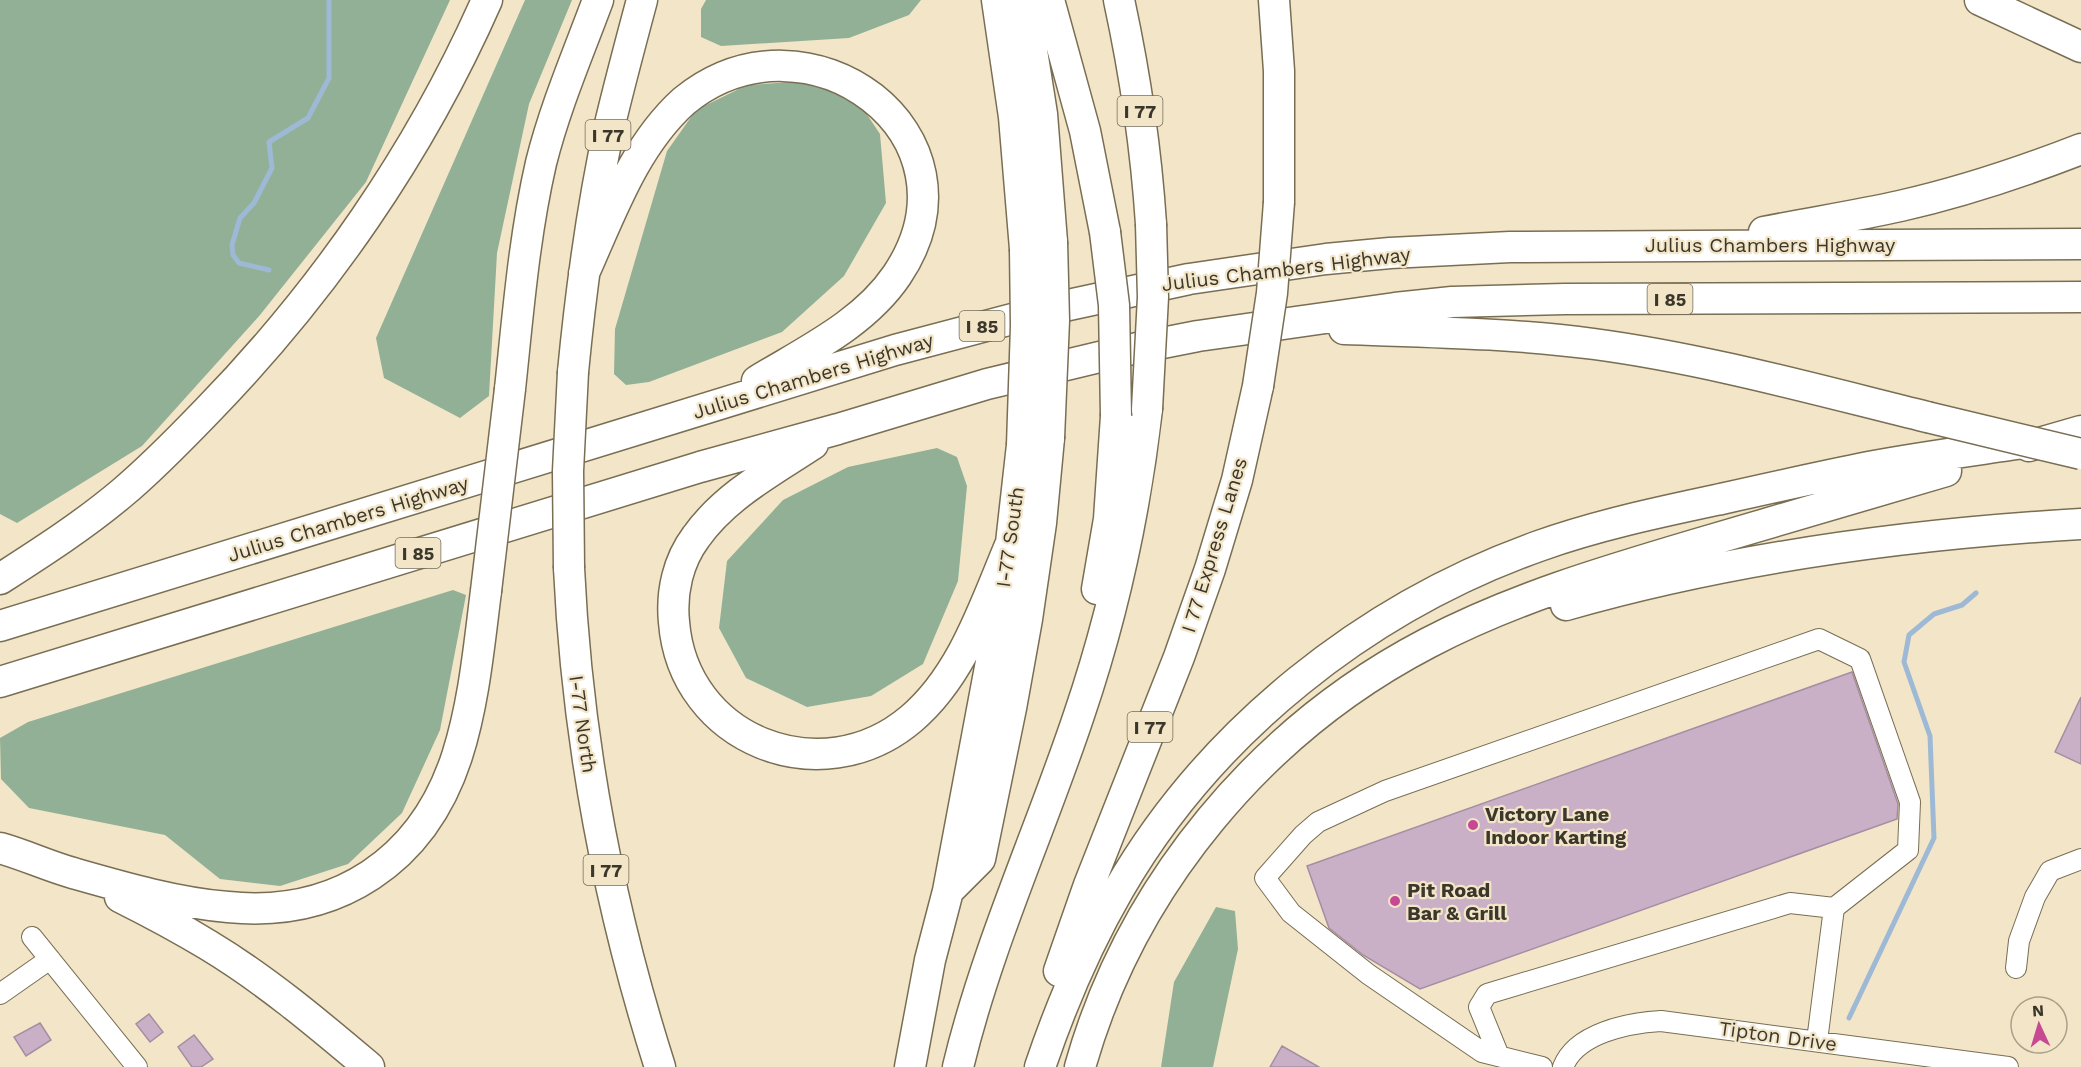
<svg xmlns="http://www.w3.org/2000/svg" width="2081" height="1067" font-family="'Work Sans',sans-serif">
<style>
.forest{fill:#92b096}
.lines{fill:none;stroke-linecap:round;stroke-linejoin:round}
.stream{stroke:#9eb9d5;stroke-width:5}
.building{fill:#c9b0c7;stroke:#a58da3;stroke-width:1.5}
.minor-casing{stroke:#796e53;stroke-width:22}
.highway-casing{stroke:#796e53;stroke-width:33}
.minor{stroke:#fff;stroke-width:20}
.highway{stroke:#fff;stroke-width:30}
.highway-bridge-casing{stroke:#796e53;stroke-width:33;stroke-linecap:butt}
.highway-bridge{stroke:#fff;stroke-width:30}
.poi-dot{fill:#c74893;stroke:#f3e6c8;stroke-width:2}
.labels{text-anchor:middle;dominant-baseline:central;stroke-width:4.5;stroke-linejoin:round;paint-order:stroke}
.shield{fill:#f3e6c8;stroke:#736c5a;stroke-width:1.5}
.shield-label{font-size:18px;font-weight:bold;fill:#3c372b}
.street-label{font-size:20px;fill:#3c372b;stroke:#f3e6c8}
.poi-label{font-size:20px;font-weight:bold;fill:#3c372b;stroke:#f3e6c8;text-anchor:start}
</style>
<rect width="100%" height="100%" fill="#f3e6c8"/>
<!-- forest -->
<path class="forest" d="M0,0H450L366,182L260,315L142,446L17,523L0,514Z
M525,0H572L529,104L497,253L489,396L460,418L384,378L376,338Z
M706,0H921L909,15L849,38L721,46L701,37V9Z
M808,81L856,98L880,134L886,203L844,276L782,332L649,382L626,385L614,374L615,329L667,151L696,110L747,85Z
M937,448L957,457L967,486L958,581L923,664L871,696L807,707L746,678L719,628L727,561L783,500L848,467Z
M453,590L466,595L440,730L402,813L348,864L280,886L220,879L165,835L29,808L1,779L0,738L28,722Z
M1216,907L1235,911L1238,949L1213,1067H1161L1174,982Z"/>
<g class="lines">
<!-- stream -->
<path class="stream" d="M269,270L239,263L233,255L232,245L240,218L254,203L272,168L269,142L308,118L329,78V0
M1849,1018L1934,838L1930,736L1904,662L1909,635L1934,614L1962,605L1976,593"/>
</g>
<!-- building -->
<path class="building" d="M1852,672L1898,804L1897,819L1420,989L1363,955L1329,928L1307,866Z
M2081,697V764L2055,752Z
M149,1014L163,1032L150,1042L136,1024Z
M40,1023L51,1040L26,1056L14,1037Z
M194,1035L213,1059L201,1067H192L178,1047Z
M1282,1046L1319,1067H1270Z"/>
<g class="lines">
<!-- minor casing -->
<g class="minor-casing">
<path id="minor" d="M32,937L137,1067
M2016,968L2019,941L2035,897L2050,871L2081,859
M0,994L50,959
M1499,1056L1479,1007L1487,994L1790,903L1834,908
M1542,1067L1482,1052L1368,974L1291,913L1265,878L1303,835L1318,822L1385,791L1819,639L1860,659L1910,802L1908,850L1834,908L1817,1041
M1563,1067C1576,1033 1628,1023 1661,1021L2008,1067"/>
</g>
<!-- highway casing -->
<g class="highway-casing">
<path id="highway" d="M997,0L1014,117L1025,249
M1024,0L1042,114L1052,242
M1049,0L1085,131L1105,232
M1119,0C1135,74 1146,148 1151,224
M1274,0L1279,71V202
M1980,0L2081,47
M1764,232C1809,223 1855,216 1900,206C1962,192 2022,172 2081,149
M584,273C611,213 634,146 684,101C808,0 991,135 897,275C864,324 806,351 757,381
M1344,329C1427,332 1511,333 1594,344C1706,359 1817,390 1927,417
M573,372C581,289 592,206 610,124C620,82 631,41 642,0
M510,389C518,314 524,237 541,163C555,107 578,54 598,0
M813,444C772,471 725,496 696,537C678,561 671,592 674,622C683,740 821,795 911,719C963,675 985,604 1011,543
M2029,446L2081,431
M569,568C577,740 608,904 660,1067
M0,579C42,552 84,525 122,493C152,468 180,439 207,411C323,292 420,152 487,0
M1097,589L1109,519L1116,416
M1566,605C1734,557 1907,534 2081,524
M0,626L895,350L1050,309L1189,279L1326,259L1390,253L1510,247L2081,244
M0,682L700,467L838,429L987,384L1137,348L1198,336L1395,308L1452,302L1565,299L2081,297
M0,848C25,855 48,866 73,873C122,887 177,903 228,907C337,918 423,861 457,756C474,703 479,646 486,591
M948,891L980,859L1011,708L1027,619L1041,523L1049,438
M120,897C150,912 180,928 208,945C266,980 318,1024 369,1067
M1059,971L1089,885L1179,657L1210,569L1237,480L1258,386
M910,1067L930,960L948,891L1000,614L1011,543L1022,445
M958,1067C987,946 1040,832 1079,715C1113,615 1135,514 1147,409
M1040,1067C1061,1005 1086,946 1119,889C1211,730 1367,607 1539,546C1598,525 1660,512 1721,499C1770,488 1819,477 1869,467C1922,457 1977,450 2030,442
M1080,1067C1131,886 1261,730 1428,643C1512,599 1603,572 1694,545C1778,521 1862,496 1946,471"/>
</g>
<!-- minor -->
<use href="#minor" class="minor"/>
<!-- highway -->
<use href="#highway" class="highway"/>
<!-- highway-bridge casing -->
<g class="highway-bridge-casing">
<path id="highway-bridge" d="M1105,232L1114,305L1116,416
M1258,386L1272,293L1279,202
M1147,409L1153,297L1151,224
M1927,417L2081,454
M1049,438L1054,320L1052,242
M1022,445L1026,326L1025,249
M569,568L568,471L573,372
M486,591L510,389"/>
</g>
<!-- highway-bridge -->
<use href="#highway-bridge" class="highway-bridge"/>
</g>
<!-- markers -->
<g class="poi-dot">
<circle cx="1473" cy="825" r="6"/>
<circle cx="1395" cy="901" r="6"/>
</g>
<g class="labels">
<!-- shield labels -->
<g class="shield">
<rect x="1117.5" y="96" width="45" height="30" rx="4.5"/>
<rect x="585.5" y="120" width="45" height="30" rx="4.5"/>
<rect x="1647.5" y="284" width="45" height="30" rx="4.5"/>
<rect x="959.5" y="311" width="45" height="30" rx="4.5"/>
<rect x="395.5" y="538" width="45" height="30" rx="4.5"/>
<rect x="1127.5" y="712" width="45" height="30" rx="4.5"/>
<rect x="583.5" y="855" width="45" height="30" rx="4.5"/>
</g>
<g class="shield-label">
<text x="1140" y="111">I 77</text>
<text x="608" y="135">I 77</text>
<text x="1670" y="299">I 85</text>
<text x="982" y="326">I 85</text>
<text x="418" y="553">I 85</text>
<text x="1150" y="727">I 77</text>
<text x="606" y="870">I 77</text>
</g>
<!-- street labels -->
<g class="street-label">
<text x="1770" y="245">Julius Chambers Highway</text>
<text transform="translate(1286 269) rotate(-7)">Julius Chambers Highway</text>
<text transform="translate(813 376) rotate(-17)">Julius Chambers Highway</text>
<text transform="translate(348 519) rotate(-17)">Julius Chambers Highway</text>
<text transform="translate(1010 537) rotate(-82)">I-77 South</text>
<text transform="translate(1214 545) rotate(-73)">I 77 Express Lanes</text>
<text transform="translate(583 724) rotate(82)">I-77 North</text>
<text transform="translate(1778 1036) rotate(8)">Tipton Drive</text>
</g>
<!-- poi labels -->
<g class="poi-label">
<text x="1485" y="814">Victory Lane<tspan x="1485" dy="23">Indoor Karting</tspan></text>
<text x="1407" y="890">Pit Road<tspan x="1407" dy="23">Bar &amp; Grill</tspan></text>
</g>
</g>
<!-- north arrow -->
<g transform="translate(2039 1025) rotate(356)"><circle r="28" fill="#f3e6c8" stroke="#aaa089" stroke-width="1.5"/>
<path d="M0-4.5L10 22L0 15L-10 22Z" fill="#c74893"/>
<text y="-9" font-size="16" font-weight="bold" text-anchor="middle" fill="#3c372b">N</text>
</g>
</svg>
